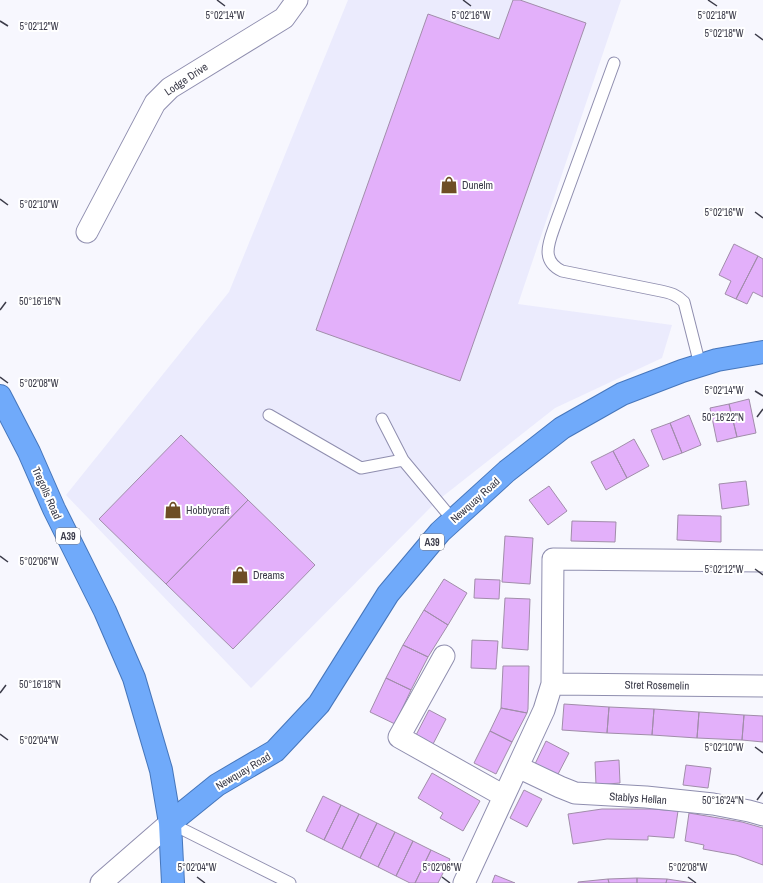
<svg xmlns="http://www.w3.org/2000/svg" width="763" height="883" font-family="'Archivo Narrow',sans-serif">
<style>
.built{fill:#ebebfd}
.building{fill:#e3b0fa;stroke:#a18daa}
.lines{fill:none;stroke-linecap:round;stroke-linejoin:round}
.service-casing{stroke:#8f8eaf;stroke-width:13}
.minor-casing{stroke:#8f8eaf;stroke-width:23}
.trunk-casing{stroke:#4676bb;stroke-width:24}
.service{stroke:#fff;stroke-width:11}
.minor{stroke:#fff;stroke-width:21}
.trunk{stroke:#70aafa;stroke-width:22}
.ticks{fill:none;stroke:#3b3b49;stroke-width:1.5}
.labels{text-anchor:middle;dominant-baseline:central;stroke-width:4;stroke-linejoin:round;paint-order:stroke}
.shield{fill:#fff;stroke:#767680;stroke-width:1}
.shield-label{font-size:10px;font-weight:bold;fill:#3b3b49}
.street-label{font-size:11px;fill:#3b3b49;stroke:#fff}
.poi-label{font-size:11px;fill:#3b3b49;stroke:#fff;text-anchor:start}
.ticks-label{font-size:10px;text-anchor:middle;fill:#3b3b49;stroke:#fff;stroke-width:4;stroke-linejoin:round;paint-order:stroke}
</style>
<rect width="100%" height="100%" fill="#f7f7fe"/>
<!-- built -->
<path class="built" d="M348,0H621L518,304L672,325L662,358L555,408L437,501L251,688L66,495L229,292Z"/>
<!-- building -->
<path class="building" d="M513,0H520L586,23L460,381L316,330L428,14L499,39Z
M734,244L758,256L736,299L725,294L731,281L719,275Z
M758,256L763,259V297L753,292L747,304L736,299Z
M749,399L756,433L737,437L729,404Z
M729,404L737,437L717,442L710,408Z
M689,415L701,445L682,453L670,423Z
M670,423L682,453L663,460L651,430Z
M181,435L248,500L166,584L99,519Z
M634,439L649,466L627,478L613,451Z
M613,451L627,478L606,490L591,462Z
M746,481L749,505L722,509L719,484Z
M549,486L567,511L548,525L529,500Z
M248,500L315,565L233,649L166,584Z
M678,515L721,516V542L677,540Z
M572,521L616,522L615,542L571,541Z
M505,536L533,538L530,584L502,582Z
M444,579L467,593L448,625L424,610Z
M475,579L500,580L499,599L474,598Z
M505,598L530,599L528,650L502,648Z
M424,610L448,625L428,657L403,645Z
M472,640L498,641L496,669L471,668Z
M403,645L428,657L411,690L386,678Z
M503,666H529L528,709L527,713L501,708Z
M386,678L411,690L395,724L370,712Z
M564,704L609,707L607,733L562,730Z
M609,707L654,709L652,735L607,733Z
M501,708L527,713L512,742L490,731Z
M654,709L699,712L697,738L652,735Z
M429,710L446,719L432,746L415,737Z
M699,712L744,715L742,740L697,738Z
M744,715L763,716V742L742,740Z
M490,731L512,742L496,774L474,763Z
M546,741L569,753L557,776L535,764Z
M619,760L620,783L596,785L595,762Z
M686,765L711,768L708,788L683,785Z
M432,773L480,801L463,831L440,818L443,813L418,798Z
M524,790L542,799L527,827L510,818Z
M323,796L341,805L324,840L306,831Z
M341,805L359,814L342,849L324,840Z
M602,809H652L678,811L674,838L648,836V840L607,839L573,844L568,814Z
M689,813L742,822L763,828V865L736,855L703,849L704,845L685,841Z
M359,814L377,823L360,858L342,849Z
M377,823L395,832L378,867L360,858Z
M395,832L413,841L396,876L378,867Z
M413,841L431,850L415,883H410L396,876Z
M431,850L450,859L438,883H415Z
M495,875L515,883H492Z
M637,878V883H609L608,879Z
M637,878L667,879L666,883H637Z
M608,879L609,883H578V882Z
M667,879L693,883H666Z"/>
<g class="lines">
<!-- service casing -->
<g class="service-casing">
<path id="service" d="M614,63L556,222C550,240 539,260 562,271L661,291C671,293 677,295 684,302L700,365
M269,415L361,468L403,460
M382,419L403,460L453,520
M170,823L290,883"/>
</g>
<!-- minor casing -->
<g class="minor-casing">
<path id="minor" d="M87,232L155,103L170,88L284,18L297,0
M444,656L399,737L504,796
M552,684L763,686
M518,767L560,787L575,793L646,797L713,804L749,811L763,815
M101,883L170,823
M464,883L544,710L552,684L553,559L763,561"/>
</g>
<!-- trunk casing -->
<g class="trunk-casing">
<path id="trunk" d="M0,396L29,452L54,509L105,611L134,678L161,770L170,823L173,883
M170,823L217,785L275,751L319,704L388,594L440,532L507,471L562,428L622,394L682,371L717,360L763,352"/>
</g>
<!-- service -->
<use href="#service" class="service"/>
<!-- minor -->
<use href="#minor" class="minor"/>
<!-- trunk -->
<use href="#trunk" class="trunk"/>
</g>
<!-- ticks -->
<path class="ticks" d="M217,0L225,6M463,0L471,6M708,0L717,6M0,21L8,26M755,34L763,40M0,199L8,205M755,212L763,218M0,310L6,302M0,377L8,383M755,391L763,396M757,417L763,409M0,556L8,562M755,569L763,575M0,693L6,685M0,734L8,740M755,747L763,753M757,800L763,792M197,877L205,883M442,877L450,883M688,877L696,883"/>
<!-- icons -->
<defs>
<g id="shop-bare" transform="scale(1.38)"><path d="M-5-2.5h2.3a2.7 3.5 0 0 1 5.4 0H5L5.5 6h-11ZM-1.5-2.5h3a1.5 2.3 0 0 0-3 0Z" fill="#6e4e24" stroke="#fff" stroke-width="2.5" paint-order="stroke"/></g>
</defs>
<g fill-rule="evenodd">
<use href="#shop-bare" x="449" y="185"/>
<use href="#shop-bare" x="173" y="510"/>
<use href="#shop-bare" x="240" y="575"/>
</g>
<g class="labels">
<!-- shield labels -->
<g class="shield">
<rect x="56" y="528" width="24" height="16" rx="3"/>
<rect x="420" y="534" width="24" height="16" rx="3"/>
</g>
<g class="shield-label">
<text x="68" y="536">A39</text>
<text x="432" y="542">A39</text>
</g>
<!-- street labels -->
<g class="street-label">
<text transform="translate(186 79) rotate(-34)">Lodge Drive</text>
<text transform="translate(47 493) rotate(66)">Tregolls Road</text>
<text transform="translate(475 500) rotate(-42)">Newquay Road</text>
<text transform="translate(657 685) rotate(1)">Stret Rosemelin</text>
<text transform="translate(243 771) rotate(-31)">Newquay Road</text>
<text transform="translate(638 798) rotate(4)">Stablys Hellan</text>
</g>
<!-- poi labels -->
<g class="poi-label">
<text x="462" y="185">Dunelm</text>
<text x="186" y="510">Hobbycraft</text>
<text x="253" y="575">Dreams</text>
</g>
</g>
<g class="ticks-label">
<text x="471" y="19">5°02'16"W</text>
<text x="717" y="19">5°02'18"W</text>
<text x="225" y="19">5°02'14"W</text>
<text x="39" y="30">5°02'12"W</text>
<text x="724" y="37">5°02'18"W</text>
<text x="39" y="208">5°02'10"W</text>
<text x="724" y="216">5°02'16"W</text>
<text x="40" y="305">50°16'16"N</text>
<text x="39" y="387">5°02'08"W</text>
<text x="724" y="394">5°02'14"W</text>
<text x="723" y="421">50°16'22"N</text>
<text x="39" y="565">5°02'06"W</text>
<text x="724" y="573">5°02'12"W</text>
<text x="40" y="688">50°16'18"N</text>
<text x="39" y="744">5°02'04"W</text>
<text x="724" y="751">5°02'10"W</text>
<text x="723" y="804">50°16'24"N</text>
<text x="197" y="871">5°02'04"W</text>
<text x="442" y="871">5°02'06"W</text>
<text x="688" y="871">5°02'08"W</text>
</g>
</svg>
